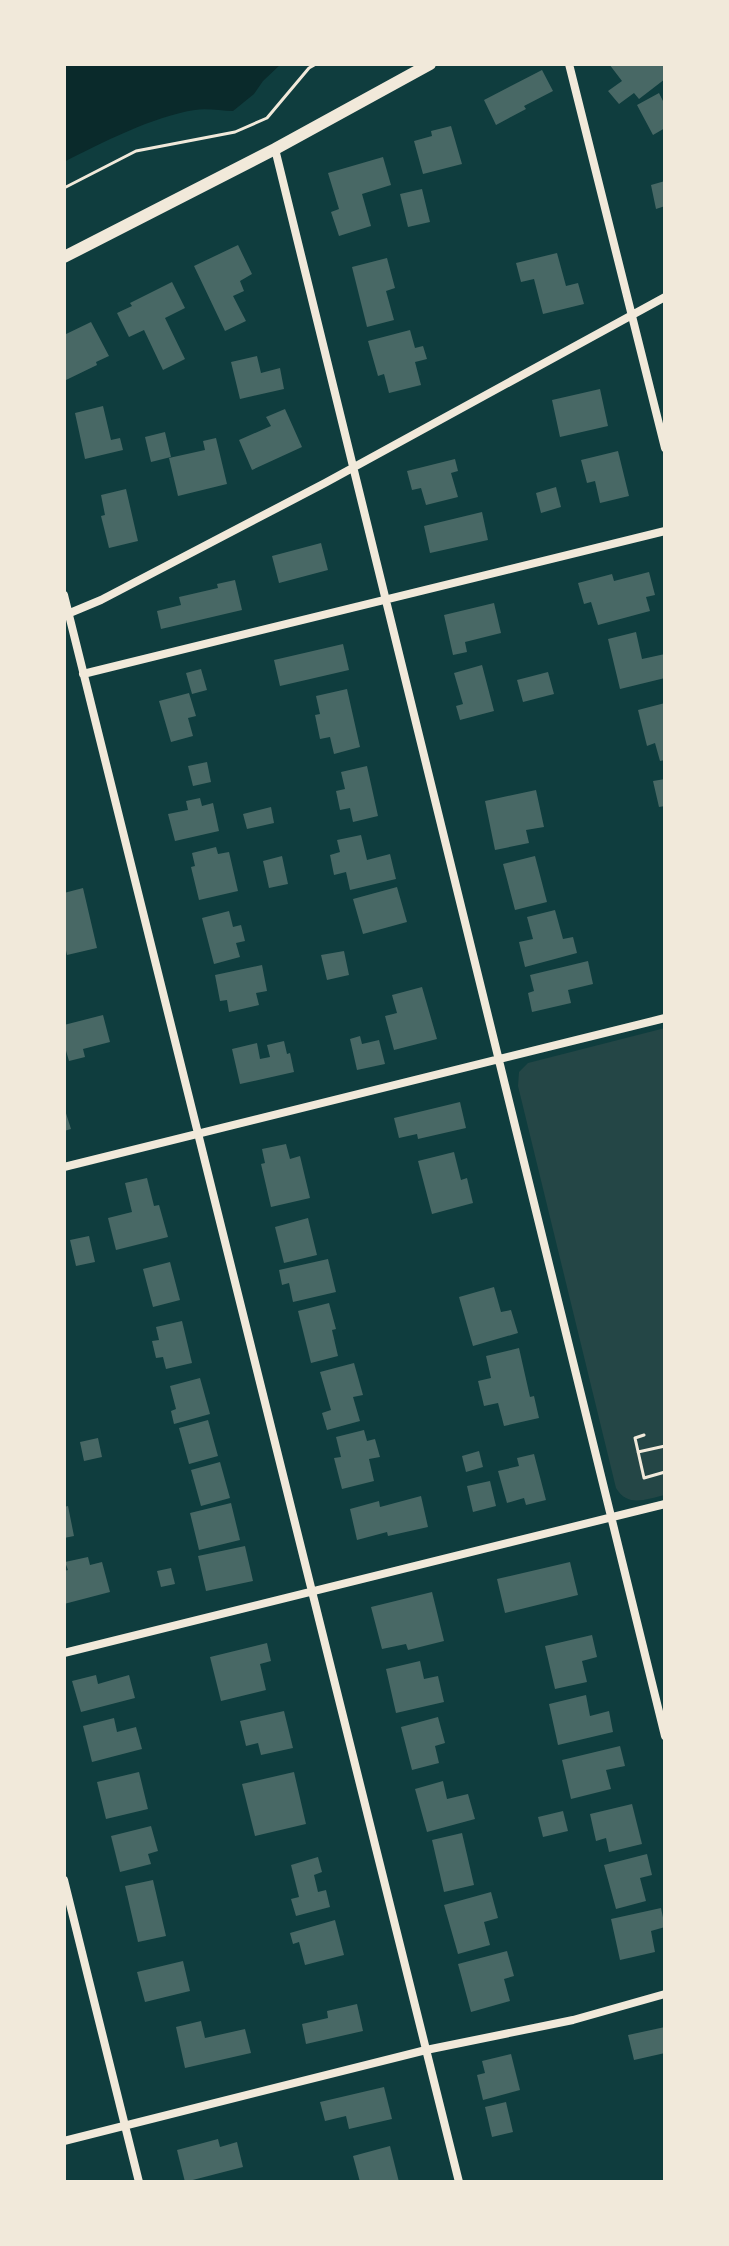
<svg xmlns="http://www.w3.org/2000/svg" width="729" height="2246" font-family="'IBM Plex Serif',serif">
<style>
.green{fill:#244646}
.water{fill:#0a2a2b}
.building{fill:#486865}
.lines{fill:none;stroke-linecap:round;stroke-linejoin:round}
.path{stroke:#f1e9da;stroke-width:3}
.minor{stroke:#f1e9da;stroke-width:8}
.tertiary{stroke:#f1e9da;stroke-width:12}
</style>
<rect width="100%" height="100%" fill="#0f3d3e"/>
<!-- green -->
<path class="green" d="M665,1028V1495C646,1499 628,1508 616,1488L518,1086L519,1072L528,1063Z"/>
<!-- water -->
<path class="water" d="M64,64H281L263,81L254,94L233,111C221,111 207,108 195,110C154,116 101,143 64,162Z"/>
<!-- building -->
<path class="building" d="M609,64H665L663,68L665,71V79L639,99L634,93L619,104L608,91L622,81Z
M542,70L553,91L524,106L526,109L496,125L484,100Z
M659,93L665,105V128L653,135L637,105Z
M451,126L462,164L423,174L414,141L432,136L431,131Z
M383,157L391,185L362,194L371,226L339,236L331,212L339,209L328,173Z
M665,181V206L656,209L651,185Z
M422,189L430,222L408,227L400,194Z
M238,245L252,274L240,281L244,291L233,296L246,321L225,331L194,266Z
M557,253L566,286L578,283L584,304L543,314L534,279L521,282L516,263Z
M387,258L395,288L386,291L394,320L367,327L352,267Z
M172,282L185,308L165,318L185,359L163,370L144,330L129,337L117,313L132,306L130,303Z
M91,322L109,356L96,362L97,365L66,380L64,376V354L66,353L64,349V335Z
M410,330L415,348L423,346L427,359L415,362L421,385L389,393L384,374L378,376L368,341Z
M257,356L261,373L280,368L284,389L240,399L231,362Z
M600,389L608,426L560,437L552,400Z
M103,406L111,440L120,438L123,450L85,459L75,413Z
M285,409L302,447L252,470L239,440L271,426L266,417Z
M165,432L171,457L151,462L145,437Z
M216,438L227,484L178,496L169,458L205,450L203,441Z
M618,451L629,496L600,503L595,481L587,483L581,460Z
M455,459L458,471L451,473L458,497L426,505L421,488L412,490L407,471Z
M556,487L561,507L541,513L536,493Z
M126,489L138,541L109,548L101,516L105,515L101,495Z
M482,512L488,540L430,553L424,526Z
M321,543L328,570L279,583L272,556Z
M649,572L655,595L646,597L650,611L598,625L591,602L584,604L578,583L612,574L614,581Z
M235,580L242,610L161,629L157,611L181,605L179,597L218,588L217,584Z
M494,603L501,633L465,642L467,652L453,655L444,615Z
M636,632L642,659L665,654V678L620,689L608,639Z
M343,644L349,670L280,686L274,660Z
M482,665L494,711L460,720L456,706L463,704L454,673Z
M201,669L207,690L192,694L186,673Z
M548,672L554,694L523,702L517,680Z
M347,689L360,747L334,754L330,737L320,739L315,715L320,714L316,696Z
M189,693L196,716L188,718L193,736L171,742L159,701Z
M665,703V760L660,761L655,743L647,746L638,710Z
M207,762L211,782L193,786L188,766Z
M367,766L378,816L353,822L350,808L340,810L336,791L345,789L341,772Z
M665,779V806L659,807L653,781Z
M536,790L544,827L526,830L529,843L495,850L485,801Z
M200,798L202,806L213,803L219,831L175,841L168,814L188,810L186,801Z
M271,807L274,823L247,829L243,814Z
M361,835L367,860L390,854L396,879L350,890L346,872L334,875L330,855L340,852L337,840Z
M216,847L218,854L229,852L238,891L199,900L191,867L195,866L192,853Z
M282,856L288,884L269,888L263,861Z
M535,856L547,902L515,910L503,864Z
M397,887L407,922L363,934L353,899Z
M83,888L97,948L67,955L64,942V893Z
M555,910L563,939L573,937L577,953L525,967L519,942L533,939L527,917Z
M229,911L233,927L241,925L245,941L236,943L240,957L214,964L202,918Z
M344,951L349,975L327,980L321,955Z
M588,961L593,984L568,990L571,1003L532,1012L528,993L534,991L530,975Z
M262,965L267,991L256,993L259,1005L229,1012L227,1000L220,1001L215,975Z
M422,987L437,1039L394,1050L385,1016L397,1013L392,995Z
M103,1015L110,1042L83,1049L85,1057L69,1061L64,1044V1025Z
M360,1036L362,1044L379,1040L385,1064L357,1070L350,1039Z
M284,1041L287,1054L290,1053L294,1072L240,1084L232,1049L257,1043L260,1059L270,1057L267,1045Z
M460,1102L466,1128L418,1139L417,1134L399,1138L394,1118Z
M64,1107L71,1129L64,1131Z
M286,1144L290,1159L300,1156L310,1198L271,1207L261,1164L265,1163L262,1149Z
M454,1152L461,1180L467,1178L473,1203L432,1214L418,1161Z
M147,1178L154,1206L159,1205L168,1237L116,1250L108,1218L132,1212L125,1183Z
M308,1218L317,1255L284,1263L275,1227Z
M89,1236L95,1262L76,1266L70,1240Z
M328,1259L336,1292L293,1302L289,1283L282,1285L279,1270Z
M170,1262L180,1300L153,1307L143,1269Z
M494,1287L501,1312L511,1310L518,1333L473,1346L459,1297Z
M329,1303L336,1329L332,1330L338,1356L311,1363L298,1311Z
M182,1321L192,1363L166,1369L163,1357L156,1358L152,1341L159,1340L156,1327Z
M519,1348L530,1397L534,1396L539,1418L504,1426L498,1403L484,1406L478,1381L491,1378L486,1356Z
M354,1363L363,1395L353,1397L360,1421L327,1430L322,1413L331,1410L320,1372Z
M200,1378L210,1414L174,1424L171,1411L176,1409L170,1386Z
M208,1420L218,1456L189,1464L179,1428Z
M364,1430L367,1441L375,1439L380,1457L369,1459L374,1481L342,1489L334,1458L341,1457L336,1437Z
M98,1438L102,1457L84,1461L80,1442Z
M479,1451L483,1467L466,1472L462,1456Z
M534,1454L546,1500L526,1505L524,1498L507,1503L498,1471L519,1466L517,1458Z
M220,1462L230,1498L201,1506L191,1470Z
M490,1481L496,1506L473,1512L467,1486Z
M421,1496L428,1527L388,1536L387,1532L357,1540L350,1509L379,1501L380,1507Z
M231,1503L240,1540L199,1550L190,1513Z
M68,1506L74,1536L64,1538V1507Z
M245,1546L253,1581L206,1591L198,1556Z
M88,1557L90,1565L102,1562L110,1592L64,1604V1571L68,1570L65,1562Z
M570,1562L578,1595L505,1613L497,1579Z
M171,1568L175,1584L161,1587L157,1571Z
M432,1592L444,1641L408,1650L406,1644L382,1649L371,1607Z
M592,1635L597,1657L582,1661L587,1682L555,1689L545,1646Z
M267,1643L271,1661L260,1664L266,1690L221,1701L210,1657Z
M420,1661L424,1679L438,1676L444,1702L396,1713L386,1669Z
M96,1675L98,1684L129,1675L135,1698L81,1712L72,1681Z
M586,1695L590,1716L609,1711L613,1732L558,1745L549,1704Z
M284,1711L293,1748L261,1755L258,1743L246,1746L240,1721Z
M438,1717L445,1743L435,1746L439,1763L412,1770L401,1727Z
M114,1718L117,1732L136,1727L142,1749L92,1762L83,1726Z
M620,1746L625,1766L606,1770L611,1789L571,1799L562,1760Z
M139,1772L148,1809L106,1819L97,1782Z
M294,1772L306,1824L255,1836L242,1784Z
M443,1781L447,1799L468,1794L475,1819L427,1832L415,1789Z
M632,1804L642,1844L609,1852L606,1838L596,1841L590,1814Z
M563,1811L568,1831L543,1837L538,1817Z
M151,1826L158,1851L148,1854L151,1864L120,1872L111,1836Z
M462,1833L474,1885L444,1892L432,1840Z
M647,1854L652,1875L640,1878L646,1901L616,1909L604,1865Z
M318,1857L322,1872L314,1875L318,1892L326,1890L330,1907L296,1916L291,1899L299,1897L291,1865Z
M153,1880L166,1936L138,1942L125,1886Z
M491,1892L498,1918L484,1922L490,1945L458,1954L444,1905Z
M661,1908L665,1927L651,1931L655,1952L620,1960L611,1919Z
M335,1920L344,1955L305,1965L299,1942L293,1944L290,1933Z
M507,1951L514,1976L504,1979L510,2001L471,2012L458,1964Z
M183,1961L190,1991L145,2002L137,1972Z
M357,2004L363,2031L306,2044L302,2024L328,2018L327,2011Z
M201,2021L205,2038L245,2029L251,2053L185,2068L176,2027Z
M665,2027V2053L634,2060L628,2035Z
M511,2054L520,2090L483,2100L477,2075L485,2073L482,2061Z
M384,2087L392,2119L349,2129L346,2116L325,2121L320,2102Z
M506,2102L513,2132L492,2137L485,2107Z
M218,2139L220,2147L237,2142L243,2167L185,2182L177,2150Z
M390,2146L399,2182H360L353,2156Z"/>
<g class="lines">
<!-- path -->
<path class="path" d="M64,188L136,151L235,132L267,118L309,68L316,64
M644,1435L635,1438L644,1478L665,1472
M638,1452L665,1446"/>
<!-- minor -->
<path class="minor" d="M569,64L665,448
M275,149L665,1736
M64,595L459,2182
M65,615L101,600L325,483L665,297
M83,674L665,531
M64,1167L665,1018
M64,1653L665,1504
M64,1880L139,2182
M64,2141L426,2050L573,2020L665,1994"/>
<!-- tertiary -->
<path class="tertiary" d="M64,257L275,149L430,64"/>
</g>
<!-- border -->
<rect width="729" height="2246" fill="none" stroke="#f1e9da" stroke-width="132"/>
</svg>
